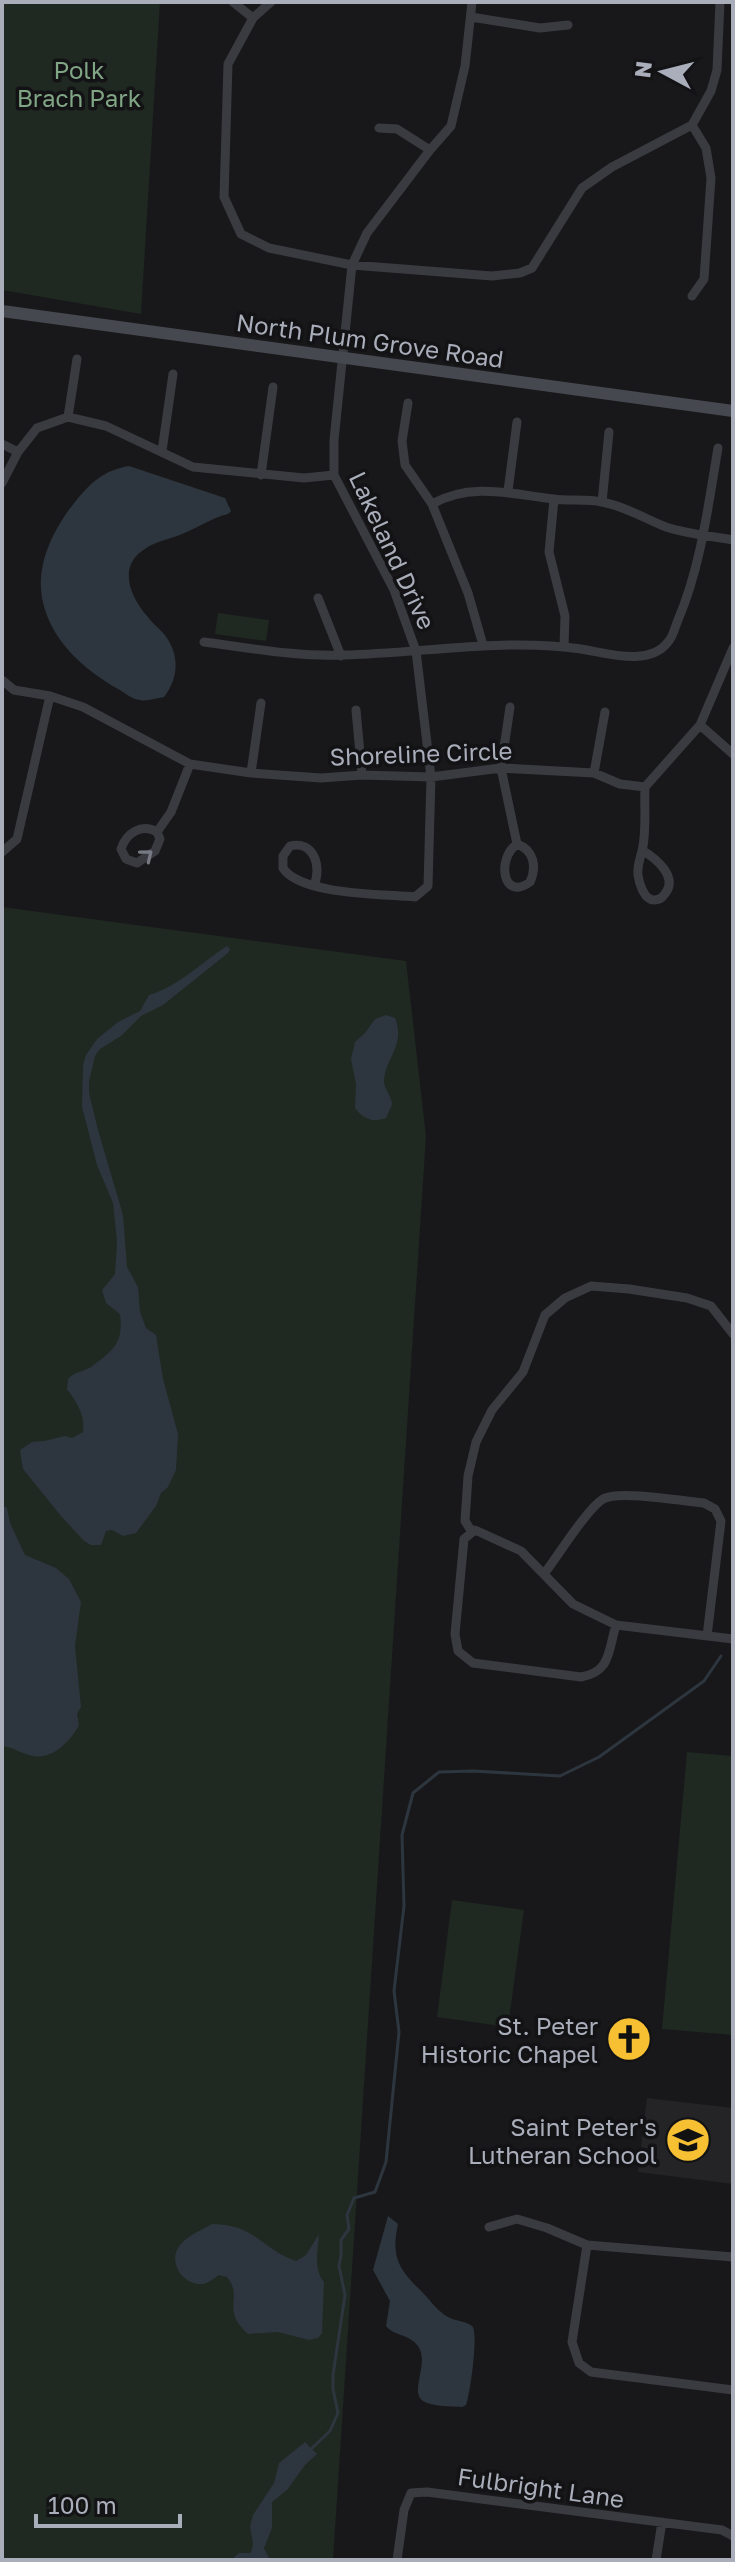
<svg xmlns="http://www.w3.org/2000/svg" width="735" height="2562" font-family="'Golos Text',sans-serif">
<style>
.built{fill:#242427}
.green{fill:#1f2821}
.water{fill:#2d363e}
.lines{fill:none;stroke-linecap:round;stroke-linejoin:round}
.stream{stroke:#2d363e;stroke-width:3}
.street{stroke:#3a3b41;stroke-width:9}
.secondary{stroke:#46484f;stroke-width:12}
.oneway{stroke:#777a84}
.labels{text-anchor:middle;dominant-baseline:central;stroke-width:7;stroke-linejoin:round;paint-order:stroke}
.park-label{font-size:24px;fill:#80a584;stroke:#131315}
.street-label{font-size:24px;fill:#a9aeba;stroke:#131315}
.poi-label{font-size:24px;fill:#a9aeba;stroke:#131315;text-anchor:end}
</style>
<rect width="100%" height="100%" fill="#18181a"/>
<!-- built -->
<path class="built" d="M647,2098L733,2108V2184L638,2172Z"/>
<!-- green -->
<path class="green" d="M2,2H160L141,314L2,290Z
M218,613L269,620L266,641L215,634Z
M2,907L406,961L426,1136L333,2560H2Z
M687,1752L733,1756V2035L662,2029Z
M452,1900L524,1910L508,2027L437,2017Z"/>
<!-- water -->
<path class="water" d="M129,466L225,498L231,511L228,514C211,518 194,530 177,536C165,540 152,543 142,551C118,568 131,598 147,616C152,623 159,628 164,634C180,654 179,678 164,697C156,698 147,702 140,700C132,699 125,693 118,689C83,669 50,640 42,598C36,563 54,528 75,502C90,483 104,470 129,466Z
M227,946L230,949L228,953L163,1005L141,1016L121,1036L100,1049L95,1056L89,1082V1093L98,1130L123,1215L127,1267L138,1287L140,1312L146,1328L156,1335L163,1379L178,1434L176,1470L168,1487L161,1493L156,1506L136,1533L123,1536L112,1530L106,1531L101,1545H91L84,1541L61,1516L23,1469L20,1450L32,1442L44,1441L65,1436L72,1438L83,1432C85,1414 77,1403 67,1389L68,1379C75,1371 83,1372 91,1367C112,1351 124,1344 120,1314L106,1303L102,1290L115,1274L117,1242L113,1203L97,1165L82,1107L83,1065L86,1055L97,1039L118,1022L140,1011L149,995C179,986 201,963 227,946Z
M386,1015L395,1018C406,1045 385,1058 384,1081C384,1090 392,1096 392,1105L386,1118C373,1123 363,1119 355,1108L356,1084L351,1059L355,1042L365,1033L375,1019Z
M2,1505L7,1508L10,1523L25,1555L56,1568L69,1579L81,1602L75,1646L81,1707L77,1714L79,1725C71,1741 52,1760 33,1756C22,1754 13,1747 2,1746Z
M388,2216L398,2224C390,2260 401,2271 425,2295C432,2303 439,2312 448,2317C455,2321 466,2321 472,2326C479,2332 470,2395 466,2405L462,2407C451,2406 433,2407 423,2401C409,2391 430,2363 418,2346C409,2334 394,2336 386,2326L390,2301L373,2270Z
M212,2224C258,2225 260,2249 296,2261L306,2255L319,2234C318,2251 313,2268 324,2282L322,2333L318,2338L309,2340L278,2332L248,2334C220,2309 244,2298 227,2277L219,2275C214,2278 209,2283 203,2284C182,2286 167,2261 180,2245C188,2235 202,2230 212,2224Z
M305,2442L317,2454L305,2465L287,2490L272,2502V2528L264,2548L270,2560H231L239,2553H251L253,2544L250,2526L253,2515L274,2483L279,2463Z"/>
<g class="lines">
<!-- stream -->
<path class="stream" d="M311,2449L330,2431L338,2413L333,2389V2375L345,2295L339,2266L341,2256V2240L349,2229L347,2215L354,2198L375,2192L386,2162L399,2032L394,1991L404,1906L402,1835L413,1793L439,1772L473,1771L560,1776L599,1757L704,1681L721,1656"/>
<!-- street -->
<path class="street" d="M233,2L253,18
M271,2L253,18L228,64L224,197L241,234L269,248L352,265L492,276L520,273L532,268L582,188L612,167L692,125L711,91L717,70L720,2
M471,17L540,28L568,25
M379,128L397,129L430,150
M692,296L704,279L711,178L706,148L692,125
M408,403L402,441L405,465L432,504L468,593L483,645
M68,417L77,359
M2,444L18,452
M162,451L173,374
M261,475L273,387
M2,483L18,452L37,428L68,417L106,426L193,467L304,478L334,475
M508,491L517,422
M554,499L549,552L565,616L564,647
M602,502L609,432
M432,504C471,482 511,494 553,499C569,501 586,499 602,502C625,506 645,519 666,527C687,534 711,536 733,540
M318,598L341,656
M204,642C250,648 297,657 344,655C423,653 503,638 581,649C607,653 649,667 668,642C673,637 675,627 678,620C701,566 708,506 718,448
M2,680L14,690L50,696L83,707L190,764L251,773L321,778L362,775L431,777L501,768L594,773L620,784L645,787L700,725L733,648
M510,707L501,768L517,844
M356,710L362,775
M700,725L733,754
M251,773L261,703
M594,773L605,712
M157,832C142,823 126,833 121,849L126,859L137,863L155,851L160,839L157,832L171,812L190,764
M517,844C534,850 537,867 530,882C503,902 496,859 517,844Z
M642,850C655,858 680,877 664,895C662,898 658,900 654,900C644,900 639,883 638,875C637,866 640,859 642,851C647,831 644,807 645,787
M2,852L17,839L50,696
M314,885C322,867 314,840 290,846L283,856V868C300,895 383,894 415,897L428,886L431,777L416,651L394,590L334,475V440L352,265L367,233L430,150L451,126L465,66L472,2
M472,1532L465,1521L468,1476L476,1442L492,1410L523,1372L545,1315L565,1298L591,1286L629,1289L687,1298L711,1306L733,1334
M544,1574C558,1556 586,1510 603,1499C619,1490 683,1501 704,1503L715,1509L721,1521L707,1636
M616,1625C608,1651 611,1672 581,1677L473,1663L458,1651L455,1634L464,1539L475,1530L521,1551L573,1604L616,1625L733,1639
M489,2227L517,2219L547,2228L587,2245L733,2257
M587,2245L572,2342L579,2363L591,2372L733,2390
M397,2560L404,2510L411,2493L427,2492L722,2530L733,2536
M656,2560L662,2522"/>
<!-- secondary -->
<path class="secondary" d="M2,311L733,411"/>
</g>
<!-- one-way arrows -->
<defs><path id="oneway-chevron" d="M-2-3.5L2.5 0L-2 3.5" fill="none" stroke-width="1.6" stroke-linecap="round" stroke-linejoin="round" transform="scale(2)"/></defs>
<use class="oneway" href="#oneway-chevron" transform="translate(147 855) rotate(-39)"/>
<!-- icons -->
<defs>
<g id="church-disc" transform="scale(2.3)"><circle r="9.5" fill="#f7bf32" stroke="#131315"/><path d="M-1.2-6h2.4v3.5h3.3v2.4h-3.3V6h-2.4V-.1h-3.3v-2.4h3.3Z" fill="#111"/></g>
<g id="school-disc" transform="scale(2.3)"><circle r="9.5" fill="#f7bf32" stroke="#131315"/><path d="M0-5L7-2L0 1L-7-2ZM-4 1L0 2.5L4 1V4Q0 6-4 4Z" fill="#111"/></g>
</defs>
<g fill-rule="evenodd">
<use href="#church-disc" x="629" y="2039"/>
<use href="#school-disc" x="688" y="2140"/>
</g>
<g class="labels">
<!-- park labels -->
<g class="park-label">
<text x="79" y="69">Polk<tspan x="79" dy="28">Brach Park</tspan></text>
</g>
<!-- street labels -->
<g class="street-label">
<text transform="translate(370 340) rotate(8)">North Plum Grove Road</text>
<text transform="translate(393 550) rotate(65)">Lakeland Drive</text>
<text transform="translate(421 753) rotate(-2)">Shoreline Circle</text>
<text transform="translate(541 2487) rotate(8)">Fulbright Lane</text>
</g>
<!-- poi labels -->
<g class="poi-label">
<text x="598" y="2025">St. Peter<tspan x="598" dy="28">Historic Chapel</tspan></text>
<text x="657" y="2126">Saint Peter's<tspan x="657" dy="28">Lutheran School</tspan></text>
</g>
</g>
<!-- border -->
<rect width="735" height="2562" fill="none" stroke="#a9aeba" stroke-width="8"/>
<!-- north arrow -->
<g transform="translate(663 72) rotate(277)" stroke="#131315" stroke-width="6" paint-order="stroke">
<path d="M0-6L14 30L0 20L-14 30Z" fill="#a9aeba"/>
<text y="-12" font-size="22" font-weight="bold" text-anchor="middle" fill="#a9aeba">N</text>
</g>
<!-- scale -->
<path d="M36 2514v12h144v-12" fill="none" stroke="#a9aeba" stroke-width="4"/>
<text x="48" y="2514" font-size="24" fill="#a9aeba" stroke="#131315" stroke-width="6" paint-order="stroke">100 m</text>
</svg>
